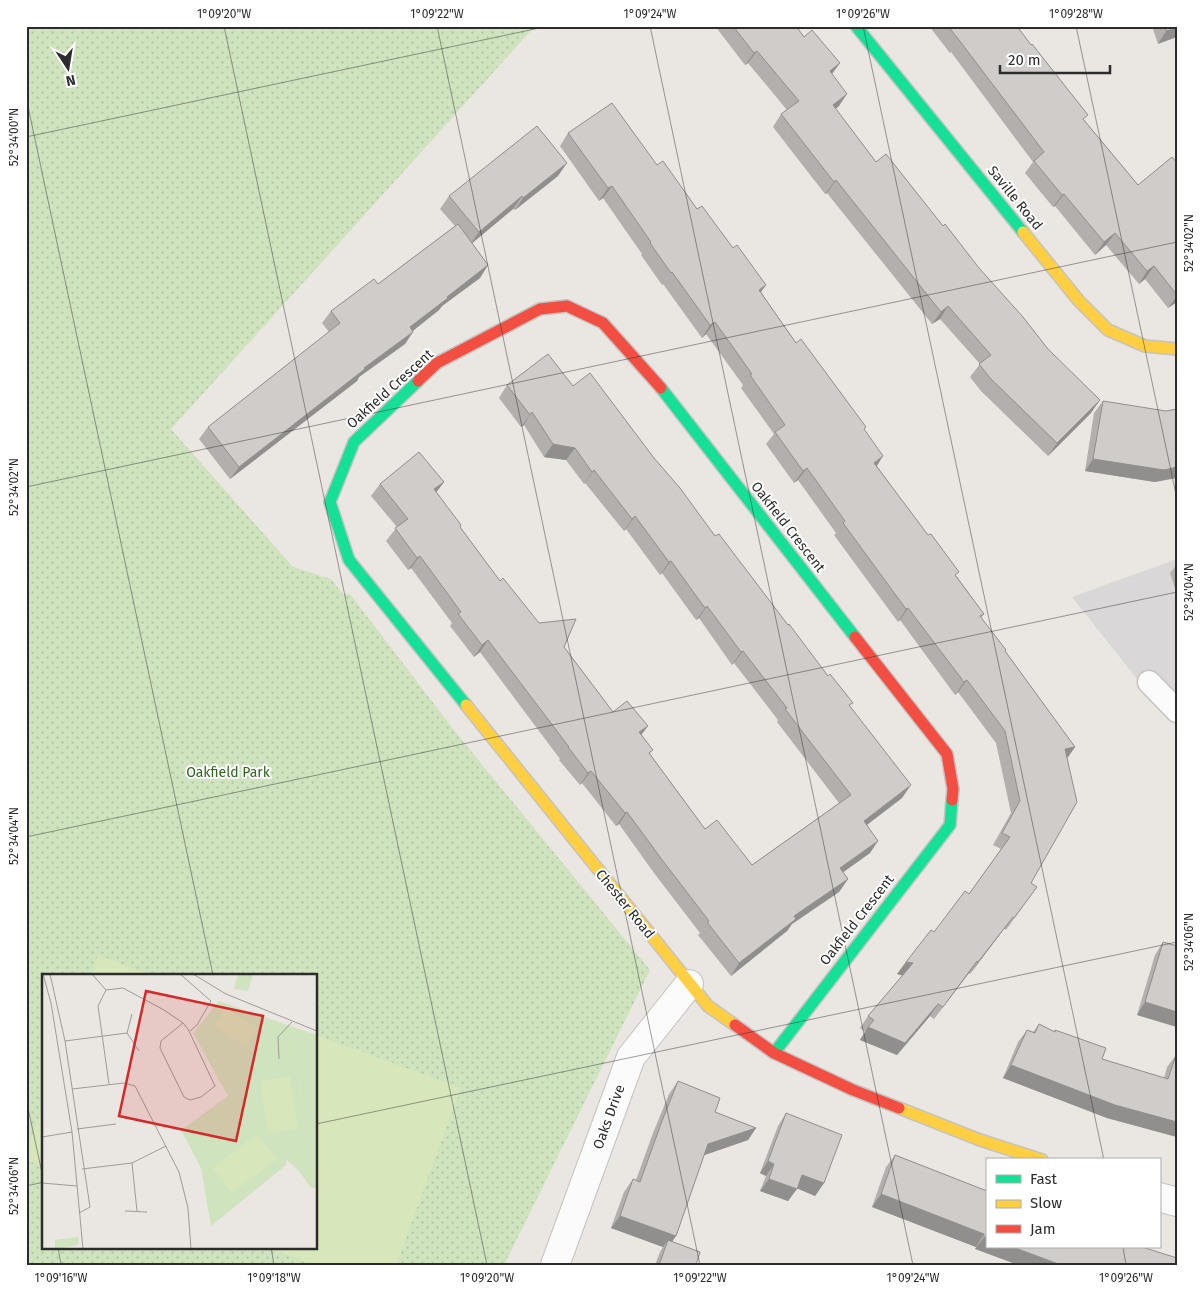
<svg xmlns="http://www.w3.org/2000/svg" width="1203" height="1291" font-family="'Fira Sans',sans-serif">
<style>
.industrial{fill:#dad7d9}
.green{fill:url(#green-dots);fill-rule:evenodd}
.pitch{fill:#d8e6bc}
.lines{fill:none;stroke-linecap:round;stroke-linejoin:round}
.lane-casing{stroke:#c4c3c2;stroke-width:25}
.street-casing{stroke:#c4c3c2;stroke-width:30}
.fast-casing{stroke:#c4c3c2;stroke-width:14}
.slow-casing{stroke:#c4c3c2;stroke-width:14}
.jam-casing{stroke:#c4c3c2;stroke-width:14}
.lane{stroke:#fcfbfb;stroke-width:22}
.street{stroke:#fcfbfb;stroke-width:28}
.fast{stroke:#16e098;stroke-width:11}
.slow{stroke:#ffcf43;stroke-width:11}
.jam{stroke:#f24e42;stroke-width:11}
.wall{fill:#b2afad}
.shaded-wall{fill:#918f8d}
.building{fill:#cfccc9;stroke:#918f8d}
.ticks{fill:none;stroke:#2c2c2c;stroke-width:1;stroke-opacity:0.45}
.labels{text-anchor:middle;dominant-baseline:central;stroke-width:4;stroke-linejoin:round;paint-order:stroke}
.street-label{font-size:14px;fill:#2c2c2c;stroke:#fff}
.park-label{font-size:14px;fill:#30661f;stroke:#fff}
.inset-road{fill:none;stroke:#9e9c99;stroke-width:1}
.view{fill:#d62828;fill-opacity:0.15;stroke:#d62828;stroke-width:2.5}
.inset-edge{fill:none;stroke:#2c2c2c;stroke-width:2.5}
.neatline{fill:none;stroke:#2c2c2c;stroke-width:2}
.ticks-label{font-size:12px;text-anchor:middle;fill:#2c2c2c}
</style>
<defs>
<pattern id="green-dots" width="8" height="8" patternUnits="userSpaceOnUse" patternTransform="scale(1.25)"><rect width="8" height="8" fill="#cee3be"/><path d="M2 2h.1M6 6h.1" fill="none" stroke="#b1c3a3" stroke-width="1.8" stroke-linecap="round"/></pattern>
</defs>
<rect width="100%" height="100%" fill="#eae6e2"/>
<!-- industrial -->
<path class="industrial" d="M1177,559V697L1157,704L1072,597Z"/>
<!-- green -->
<path class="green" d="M26,26H535L171,429L293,567L331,579L343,594H350L457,734L650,970L504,1265H26ZM44,975H316V1247H44Z"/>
<!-- pitch -->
<path class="pitch" d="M98,955L151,975H91Z
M316,1035L461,1088L396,1265H314L266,1247H316Z
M44,1104V1166L26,1160V1152Z"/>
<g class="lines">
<!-- lane casing -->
<g class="lane-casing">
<path id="lane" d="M1149,682L1177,711"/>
</g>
<!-- street casing -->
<g class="street-casing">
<path id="street" d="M1159,1197L1177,1202
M555,1265L631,1057L689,984"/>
</g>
<!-- fast casing -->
<g class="fast-casing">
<path id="fast" d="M856,26L1023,232
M418,381L354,442L330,502L349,560L466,705
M661,388L855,637
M774,1053L950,825L952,800"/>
</g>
<!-- slow casing -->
<g class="slow-casing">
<path id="slow" d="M1023,232L1079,301L1108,330L1145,346L1177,349
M466,705L708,1006L735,1025
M899,1108L980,1140L1042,1160"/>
</g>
<!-- jam casing -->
<g class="jam-casing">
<path id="jam" d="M418,381L437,363L540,309L567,306L603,323L661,388
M855,637L947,754L953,789L952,800
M735,1025L774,1053L853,1090L899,1108"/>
</g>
<!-- lane -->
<use href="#lane" class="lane"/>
<!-- street -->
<use href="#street" class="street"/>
<!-- fast -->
<use href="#fast" class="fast"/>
<!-- slow -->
<use href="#slow" class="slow"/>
<!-- jam -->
<use href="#jam" class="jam"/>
</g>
<!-- wall -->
<path class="wall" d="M715,26H796L804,37L840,63L832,74L839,106L835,109L876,162L1091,413L1048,456L981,391L970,377L980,364L940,319L932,324L827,193L825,194L773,127L781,114L787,110L748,63L745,65Z
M929,26H1017L1084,120L1138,185L1177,163V302L1168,308L1145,279L1139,284L1106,245L1095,255L1055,206L1053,207L1025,173L1033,162L951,52L950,53Z
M1152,26H1177L1158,44Z
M568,133L657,165L766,285L761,292L796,343L864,429L877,466L984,614L981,618L1075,747L1067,758L1031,883L1037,887L1006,930L1004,929L970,974L969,973L934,1019L930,1016L897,1055L860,1040L865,1032L860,1028L868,1016L903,975L897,974L906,962L969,894L1001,849L993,845L1011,813L996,743L958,692L955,695L900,620L898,622L834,535L836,533L798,480L794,483L766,444L774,434L741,388L743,385L706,334L702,338L663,284L662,285L641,255L642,254L603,198L599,201L560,146Z
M558,176L515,210L513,209L472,243L488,265L480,278L442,306L439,310L413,331L405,344L359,377L357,381L230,479L199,439L208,427L329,332L322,323L331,311L378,284L455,226L440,209L449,196Z
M507,385L573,386L654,458L715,536L788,625L850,706L902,798L867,825L870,853L843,872L848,879L839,892L792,924L787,931L731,976L698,935L700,933L654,873L619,824L616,826L582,783L580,785L559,760L560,759L480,652L474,657L450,626L452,623L411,568L408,570L386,541L397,527L371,496L380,484L444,482L436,492L460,527L500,581L539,623L564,647L613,712L641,735L650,754L705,829L752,865L839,803L777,722L778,720L734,663L732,665L699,618L696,620L662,573L660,575L626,529L624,531L585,483L584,484L566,460L544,457L524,425L521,427L499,398Z
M1103,401L1155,482L1085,471L1094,413Z
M1177,564V594L1170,573Z
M1163,942L1177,946V1027L1137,1015L1155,955Z
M1039,1024L1102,1059L1164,1078L1167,1067L1176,1055H1177V1137L1107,1118L1003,1078L1018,1042L1027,1030L1033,1032Z
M678,1081L715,1112L756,1128L748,1140L704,1155L676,1236L672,1241L696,1265H655L660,1252L663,1247L611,1228L624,1192L633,1179L636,1180L653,1133L669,1094Z
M786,1113L824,1183L815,1196L797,1188L788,1201L760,1191L766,1176L760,1173L778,1126Z
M895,1155L987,1191V1247L975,1249L976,1247L872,1207L886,1167Z"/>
<!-- shaded-wall -->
<path class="shaded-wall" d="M1177,28V37L1158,44L1166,31Z
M757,51L748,63L745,65L754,53Z
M840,63L831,75L830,71Z
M847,94L839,106L824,118L833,105Z
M567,163L558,176L515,210L523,198Z
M836,180L827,193L825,194L834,182Z
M612,186L603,198L599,201L608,188Z
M1064,194L1055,206L1053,207L1062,195Z
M522,196L513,209L470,245L479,232Z
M1115,233L1106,245L1095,255L1104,242Z
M488,265L480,278L442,306L439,310L401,340L410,327L447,297Z
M1154,266L1145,279L1139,284L1147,271Z
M766,285L757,297L759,290Z
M1177,296V302L1168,308Z
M948,306L940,319L932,324L941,312Z
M715,322L706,334L702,338L710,325Z
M413,332L405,344L359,377L357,381L230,479L239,467L364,368Z
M1100,400L1091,413L1048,456L1057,443Z
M532,412L524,425L521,427L530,415Z
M553,444L575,448L566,460L544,457Z
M883,456L875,469L874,463Z
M1093,459L1177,467V478L1155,482L1085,471Z
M807,468L798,480L794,483L803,471Z
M594,470L585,483L584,484L592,472Z
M444,482L435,494L434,489Z
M635,516L626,529L624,531L632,519Z
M420,556L411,568L408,570L417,558Z
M671,561L662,573L660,575L669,562Z
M707,606L699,618L696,620L705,608Z
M908,608L900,620L898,622L906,609Z
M488,640L480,652L474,657L482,645Z
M743,651L734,663L732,665L741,652Z
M967,680L958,692L955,695L964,682Z
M648,726L639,738V732Z
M1075,747L1066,760L1065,749Z
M591,771L582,783L580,785L588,773Z
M911,785L902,798L856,833L864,821Z
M627,812L619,824L616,826L625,813Z
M878,841L870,853L831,881L840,868Z
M848,879L839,892L792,924L787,931L731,976L739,963L794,916Z
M1013,917L1004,929L970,974L978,962Z
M977,961L969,973L934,1019L943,1007Z
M906,962L913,963L904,976L897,974Z
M1145,1002L1177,1012V1027L1137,1015Z
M938,1004L930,1016L897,1055L860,1040L868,1027Z
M1011,1065L1177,1122V1137L1107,1118L1003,1078Z
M756,1128L748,1140L699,1157L708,1144Z
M768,1161L774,1164L766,1176L760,1173Z
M802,1175L824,1183L815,1196L794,1187Z
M769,1179L797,1189L788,1201L760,1191Z
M881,1194L984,1234L976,1247L872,1207Z
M620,1216L676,1236L667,1249L668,1240L663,1247L611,1228Z
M984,1237L987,1238V1247H1013L1061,1265H1018L975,1249Z"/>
<!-- building -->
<path class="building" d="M733,26H796L804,37L812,30L840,63L830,71L847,94L833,105L876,162L886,154L943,226L945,224L979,268L1023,317L1048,349L1100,400L1057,443L990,378L979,364L991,355L948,306L941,312L836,180L834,182L781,114L799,101L757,51L754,53Z
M948,26H1017L1031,45L1032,44L1088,115L1083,119L1138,185L1172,157L1177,163V295L1154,266L1147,271L1115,233L1104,242L1064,194L1062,195L1034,161L1044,152L959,40Z
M1165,26H1177V28L1166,31Z
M612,103L657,165L663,161L697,209L702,206L733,248L737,245L766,285L759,290L796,343L801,339L866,427L864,429L883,456L874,463L928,535L931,534L959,572L955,575L984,614L980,616L1006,650L1005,651L1075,747L1065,749L1077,802L1031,883L1037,887L1014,918L1013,917L978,962L977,961L943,1007L938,1004L905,1043L868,1027L874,1020L868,1016L913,963L906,962L931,930L934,932L965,891L969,894L1010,837L1002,833L1020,801L1005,731L967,680L964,682L908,608L906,609L843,523L845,521L807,468L803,471L775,432L785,425L750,375L752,374L715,322L710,325L672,272L671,273L650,243L651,242L612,186L608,188L568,133Z
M537,126L567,163L523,198L522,196L479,232L449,196Z
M458,224L488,265L447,297L448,298L410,327L413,332L364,368L365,369L239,467L208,427L340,323L331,311L374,279L378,284Z
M548,354L573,386L590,373L654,458L680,488L715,536L719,534L788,625L789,624L828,676L830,674L853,703L849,705L911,785L864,821L878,841L840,868L848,879L794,916L796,919L739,963L707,922L709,921L663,861L627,812L625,813L591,771L588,773L568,747H569L488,640L482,645L458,614L461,612L420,556L417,558L395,528L408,519L380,484L419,452L444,482L434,489L461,525L460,527L500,581L503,578L539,623L576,619L564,647L613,712L627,701L648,726L639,732L653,750L649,753L705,829L717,820L752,865L851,795L785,709L787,708L743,651L741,652L707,606L705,608L671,561L669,562L635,516L632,519L594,470L592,472L575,448L553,444L532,412L530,415L507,385Z
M1103,401L1166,411L1177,409V467L1164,470L1093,459Z
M1163,942L1177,946V1012L1145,1002Z
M1039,1024L1055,1032V1030L1106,1048L1102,1059L1168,1079L1176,1055H1177V1122L1115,1105L1011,1065L1027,1030L1035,1033Z
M678,1081L720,1098L715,1112L756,1128L708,1144L676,1236L620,1216L633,1179L640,1182L662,1121Z
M786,1113L842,1135L824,1183L802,1175L797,1189L769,1179L774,1164L768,1161Z
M895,1155L987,1191V1238L984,1237V1234L881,1194Z
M668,1240L700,1252L696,1265H659Z
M1013,1247H1142L1177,1258V1265H1061Z"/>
<!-- ticks -->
<path class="ticks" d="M224,26L487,1265M437,26L700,1265M650,26L913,1265M863,26L1104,1160M1076,26L1177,499M26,97L213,975M26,137L549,26M26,487L1177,242M26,837L1177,592M26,1099L44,1182M316,1124L1177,942M26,1186L44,1182M58,1247L61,1265M271,1247L274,1265M1123,1247L1126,1265"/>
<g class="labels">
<!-- street labels -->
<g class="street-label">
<text transform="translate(1015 198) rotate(51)">Saville Road</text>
<text transform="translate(390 389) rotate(-42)">Oakfield Crescent</text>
<text transform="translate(788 527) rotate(52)">Oakfield Crescent</text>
<text transform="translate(625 904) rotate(51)">Chester Road</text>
<text transform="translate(857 920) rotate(-52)">Oakfield Crescent</text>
<text transform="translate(609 1117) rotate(-70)">Oaks Drive</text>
</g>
<!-- park labels -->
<g class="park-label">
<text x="228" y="772">Oakfield Park</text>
</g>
</g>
<!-- overview -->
<g transform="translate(42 974)">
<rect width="275" height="275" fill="#eae6e2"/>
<path d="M177,27L251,53L263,153L244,185V191L169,252L159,194L139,156L186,122L151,59ZM37,263L36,271L13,275V266Z" fill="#cee3be"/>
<path d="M196,0H211L206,17L192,15ZM251,53L275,61V214H269L256,196L244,185L263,153Z" fill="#cee3be"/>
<path d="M183,34L216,54L204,72L172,52ZM248,103L256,154L226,159L218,107ZM215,160L235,185L190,219L171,194Z" fill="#d8e6bc"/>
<path class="inset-road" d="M1,0L9,29L30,158L41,275M8,0L23,67L48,233L37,239M50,0L64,16M138,0L169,27L155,51L148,57M151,0L184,20L275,57M90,40L85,59L97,77M23,67L85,59M237,85L236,63L250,48M67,110L56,32L64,16L81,14L122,36L141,49L146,55L173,112L159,123L148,126L142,123L118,74L119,67L141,49M30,115L82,109L93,112L137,198L146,234L149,275M35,155L74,150M0,163L30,158M90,189L95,237M40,195L90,189L124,172M0,209L35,212M83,237L105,238"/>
<path class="view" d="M104,17L221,42L194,167L77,142Z"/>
<rect width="275" height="275" class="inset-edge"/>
</g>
<!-- border -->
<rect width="1203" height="1291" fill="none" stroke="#ffffff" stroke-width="55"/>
<!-- legend -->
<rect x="986" y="1158" width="175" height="90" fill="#ffffff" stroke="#ababab"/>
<rect x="996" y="1175" width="25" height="8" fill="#16e098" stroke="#ababab"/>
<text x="1030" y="1184" font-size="15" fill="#2c2c2c">Fast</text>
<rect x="996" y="1200" width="25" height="8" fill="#ffcf43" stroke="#ababab"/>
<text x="1030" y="1208" font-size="15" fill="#2c2c2c">Slow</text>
<rect x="996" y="1225" width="25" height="8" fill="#f24e42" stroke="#ababab"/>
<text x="1030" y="1234" font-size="15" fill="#2c2c2c">Jam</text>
<!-- north arrow -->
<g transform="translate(68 68) rotate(168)" stroke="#ffffff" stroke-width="4" paint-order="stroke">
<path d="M0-4L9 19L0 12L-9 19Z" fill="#2c2c2c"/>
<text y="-8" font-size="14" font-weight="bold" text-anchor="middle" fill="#2c2c2c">N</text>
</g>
<!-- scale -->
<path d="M1000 65v8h110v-8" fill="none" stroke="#2c2c2c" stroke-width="2.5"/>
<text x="1008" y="65" font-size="15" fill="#2c2c2c" stroke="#ffffff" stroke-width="4" paint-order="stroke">20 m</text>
<rect x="28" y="28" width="1148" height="1236" class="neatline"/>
<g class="ticks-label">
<text x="224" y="18">1°09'20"W</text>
<text x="437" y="18">1°09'22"W</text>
<text x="650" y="18">1°09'24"W</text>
<text x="863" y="18">1°09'26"W</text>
<text x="1076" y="18">1°09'28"W</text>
<text transform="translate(14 137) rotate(-90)" y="4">52°34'00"N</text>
<text transform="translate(1189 243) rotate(-90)" y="4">52°34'02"N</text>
<text transform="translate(14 487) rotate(-90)" y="4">52°34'02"N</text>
<text transform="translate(1189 592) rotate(-90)" y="4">52°34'04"N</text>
<text transform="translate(14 836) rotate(-90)" y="4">52°34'04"N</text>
<text transform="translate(1189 942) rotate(-90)" y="4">52°34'06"N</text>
<text transform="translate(14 1186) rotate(-90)" y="4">52°34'06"N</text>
<text x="61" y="1282">1°09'16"W</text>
<text x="274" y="1282">1°09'18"W</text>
<text x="487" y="1282">1°09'20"W</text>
<text x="700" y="1282">1°09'22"W</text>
<text x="913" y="1282">1°09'24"W</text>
<text x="1126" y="1282">1°09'26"W</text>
</g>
</svg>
